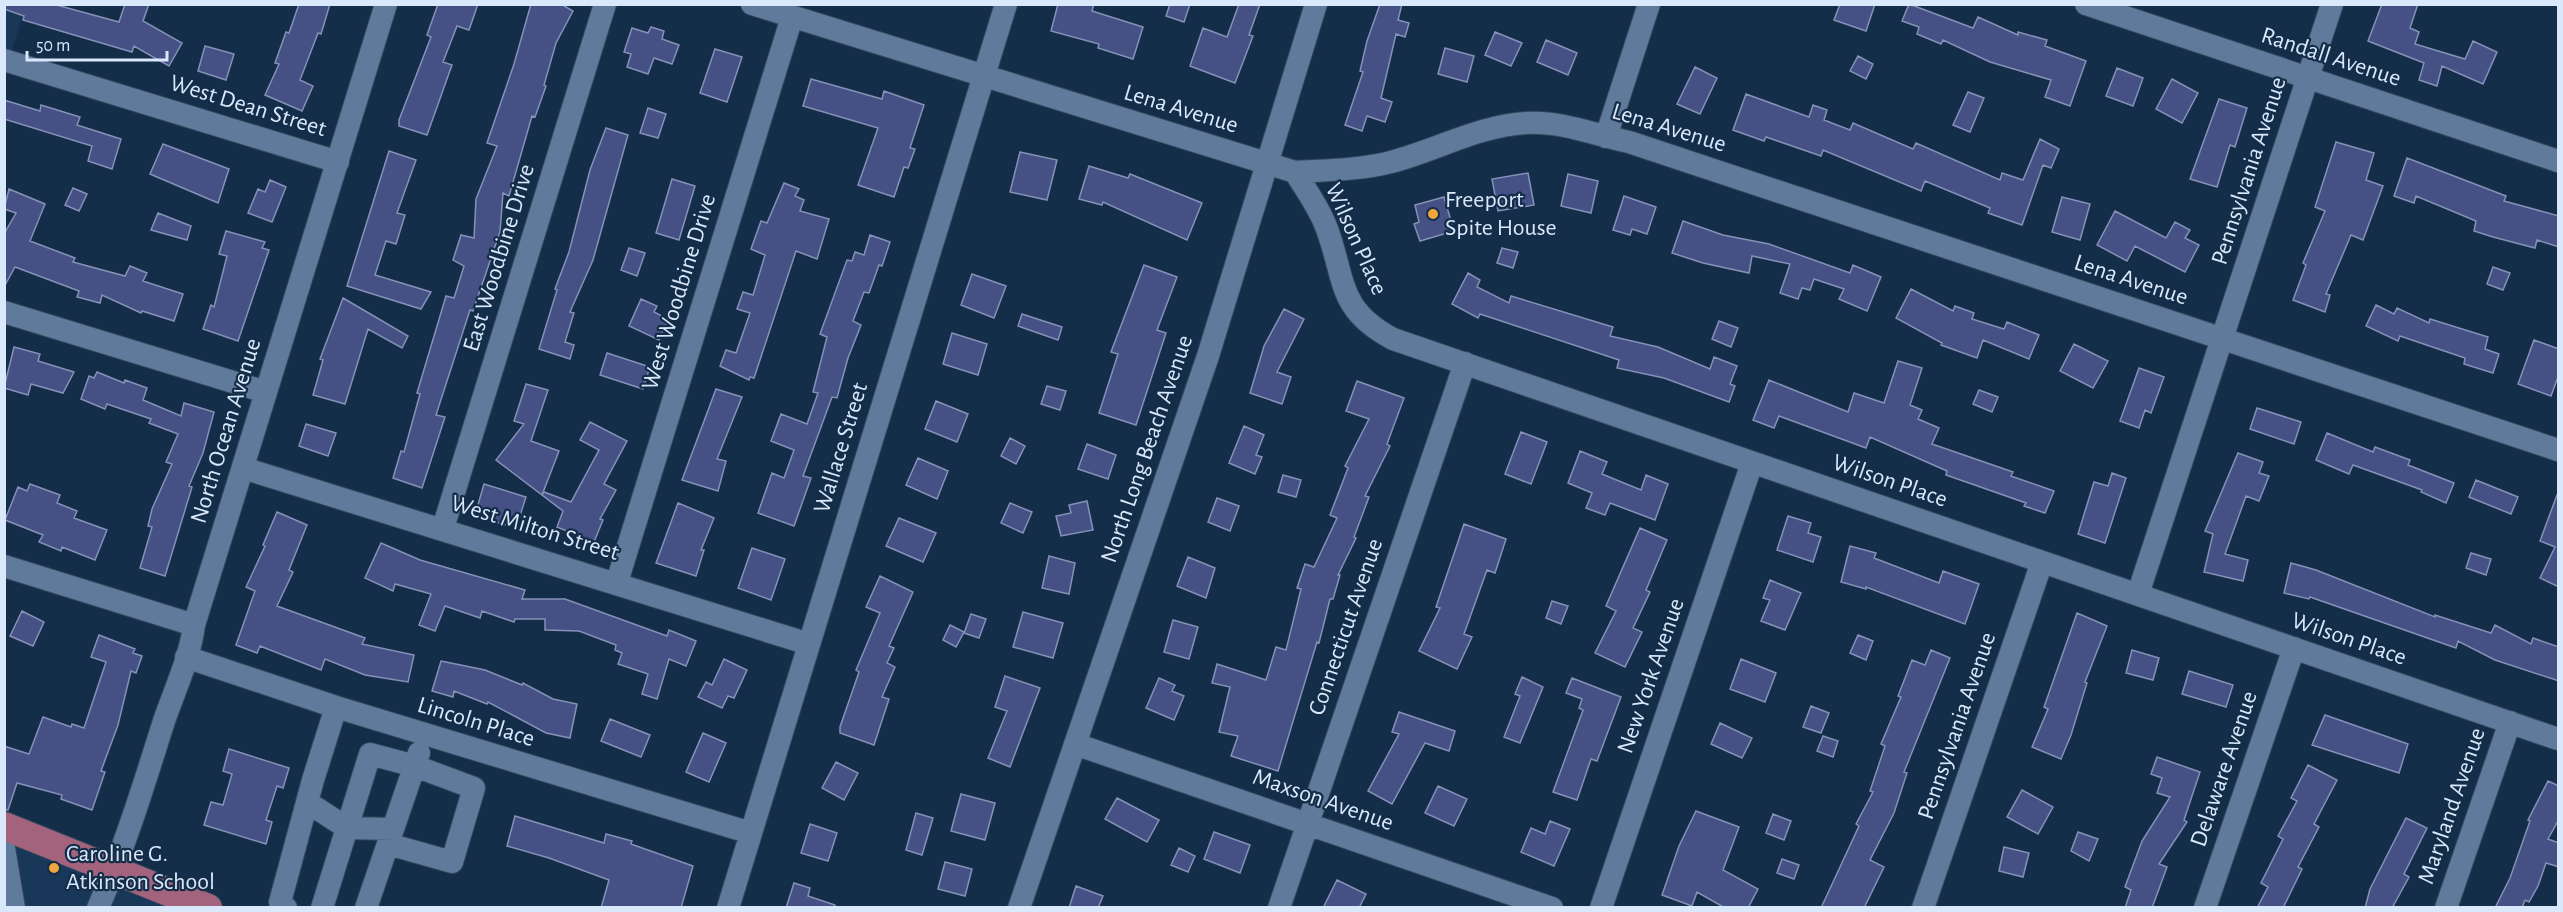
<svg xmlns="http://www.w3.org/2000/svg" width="2563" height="912" font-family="'Alegreya Sans',sans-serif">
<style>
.built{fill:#193758}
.building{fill:#455184;stroke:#8691b8;stroke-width:1.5}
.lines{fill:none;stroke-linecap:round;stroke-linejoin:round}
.minor-casing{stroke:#34475e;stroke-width:24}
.major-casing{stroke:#34475e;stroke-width:30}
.minor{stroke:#5f7a9a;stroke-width:22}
.major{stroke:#a3637d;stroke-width:28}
.poi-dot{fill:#efa73d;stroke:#142d48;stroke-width:2}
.labels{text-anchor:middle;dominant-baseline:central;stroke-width:4.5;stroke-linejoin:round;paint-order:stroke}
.street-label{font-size:24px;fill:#d9e8fb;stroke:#142d48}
.poi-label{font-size:24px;fill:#d9e8fb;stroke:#142d48;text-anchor:start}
</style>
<rect width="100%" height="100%" fill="#142d48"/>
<!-- built -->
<path class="built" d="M4,5H26L7,66H4Z
M5,828L203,907H5Z"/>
<!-- building -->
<path class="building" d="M4,4H53L119,22L125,4H149L143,21L182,43L169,66L134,46L132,52L23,20L24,16L4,9Z
M299,4H330L321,34L318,33L300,80L313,86L302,111L265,95L279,64L275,63L286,32L289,33Z
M438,4H478L469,30L457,26L443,62L452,65L427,135L399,126V120L431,37L427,35Z
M531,4H561L573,11L556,43L544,85L546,86L535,117L532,116L509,196L503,193L500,232L473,311L470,310L436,415L445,417L422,488L393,478L401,451L404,452L420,394L417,393L446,296L454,298L464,266L453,260L461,235L474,238L476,199L497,146L487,143L514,64Z
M1058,4H1094L1092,11L1143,27L1133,59L1098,48L1099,44L1051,31Z
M1170,4H1190L1184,22L1166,16Z
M1239,4H1260L1249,35L1253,36L1235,83L1190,66L1203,28L1227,37Z
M1380,4H1402L1398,20L1409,23L1405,37L1396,34L1381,98L1392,102L1385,122L1367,116L1362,131L1345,125L1363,72L1360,71L1367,41Z
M1840,4H1875L1866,31L1834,20Z
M1909,4L1973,28L1978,17L2018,35V32L2047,40L2045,46L2086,61L2070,106L2045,97L2051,80L1990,62L1943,40L1941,44L1917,34L1919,27L1902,21Z
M2382,4H2418L2410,28L2419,32L2415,44L2465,59L2473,41L2497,52L2483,84L2442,66L2437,86L2419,80L2424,63L2368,41Z
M651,27L664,31L662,39L679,45L672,64L654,58L648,74L627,67L631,54L624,52L632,28L648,33Z
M1495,32L1522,43L1511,66L1485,55Z
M1546,40L1577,53L1568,75L1537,62Z
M205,46L234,54L226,80L198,71Z
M1445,48L1474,56L1467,82L1438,74Z
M715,49L742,57L727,102L700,93Z
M1858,56L1873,64L1866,79L1850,71Z
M1695,67L1717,78L1700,114L1677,104Z
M2117,68L2143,78L2133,106L2106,96Z
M811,79L882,99L884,91L924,105L910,148L915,149L908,168L904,167L894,197L858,185L878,128L803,106Z
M2172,79L2198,93L2182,123L2156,109Z
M1968,92L1984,98L1970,132L1953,125Z
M1746,94L1809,117L1813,105L1827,110L1824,120L1850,130L1853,123L1913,149L1916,143L2000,180L2002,173L2023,180L2040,139L2059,149L2051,168L2043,165L2022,225L1988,213L1990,208L1925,181L1921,191L1823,150L1821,156L1766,137L1764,141L1733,130Z
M2219,99L2247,108L2235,147L2230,145L2217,187L2190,179Z
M4,100L40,111L41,105L80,117L77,125L121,139L112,169L88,161L92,146L4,119Z
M648,108L666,114L658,138L640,133Z
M606,128L628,135L593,260L570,312L574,313L565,342L574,345L570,359L539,349L557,290L555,289L569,252L590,170Z
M2336,142L2374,153L2366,180L2383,186L2363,240L2351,235L2326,294L2330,295L2325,312L2293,300L2306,265L2303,263L2325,211L2315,207Z
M163,144L229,169L218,203L150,174Z
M389,151L416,160L397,213L405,215L396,244L386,241L375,275L431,292L421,309L347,286Z
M1020,152L1057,160L1047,200L1010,192Z
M2407,158L2506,196L2504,201L2559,216V247L2537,240L2535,248L2493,237L2474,231L2476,221L2416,196L2414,203L2394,196Z
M1089,166L1128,178L1130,174L1202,203L1187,240L1103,202L1102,205L1079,199Z
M1528,173L1534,205L1498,211L1492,179Z
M1568,174L1598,181L1591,213L1561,206Z
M672,179L695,186L679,240L656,233Z
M270,180L286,187L272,222L248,213L258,189L265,192Z
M784,183L799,189L795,196L804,200L800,211L829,219L817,259L796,251L754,378L750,377L749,380L720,366L726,350L736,353L750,313L737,309L743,292L753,295L765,255L751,249L761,221L767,223Z
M73,188L87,194L79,211L65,205Z
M9,189L45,204L30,241L75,258L73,262L125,276L130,266L147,273L143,281L183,294L174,321L142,311L141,313L102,295L100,303L77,297L79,291L15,267L4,287V234L16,213L4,209Z
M1624,196L1656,207L1647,234L1632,229L1630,235L1613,230Z
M1444,197L1454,231L1420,241L1414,224L1419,222L1415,205Z
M2062,197L2090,204L2080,240L2052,232Z
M2115,211L2166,238L2175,222L2190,230L2185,238L2199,245L2185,272L2135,246L2127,261L2097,245Z
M158,213L191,226L187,240L151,230Z
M1683,221L1723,235L1769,244L1850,273L1853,265L1881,277L1867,311L1839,299L1844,289L1814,279L1810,290L1802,288L1798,299L1780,293L1790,264L1752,256L1749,273L1703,263L1672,253Z
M226,231L265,242L262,248L269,250L238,341L203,329L211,305L214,307L227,256L219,254Z
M870,235L890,242L882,266L879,265L869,293L864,292L853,321L861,325L848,358L837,398L832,397L803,476L811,478L794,526L758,513L772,473L784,478L794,450L771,441L781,414L807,424L818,393L813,392L827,337L820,334L847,260L852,261L855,252L864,255Z
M629,248L645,253L637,276L621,270Z
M1502,248L1518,252L1513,268L1497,263Z
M1144,265L1177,277L1157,330L1166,333L1136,425L1099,413L1118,354L1111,352Z
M2493,267L2510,273L2503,290L2487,284Z
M1468,273L1480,280L1477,287L1509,303L1511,296L1613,327L1610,336L1658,347L1710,369L1714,357L1737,366L1730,384L1735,386L1729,402L1664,378L1617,368L1619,360L1480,314L1478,318L1452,304Z
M972,274L1006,286L994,318L961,305Z
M1911,289L1953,311L1955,306L1974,313L1972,319L2004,329L2007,322L2039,335L2029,359L1983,340L1977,358L1941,345L1942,343L1896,318Z
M343,298L408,336L402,348L368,329L345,404L313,395L323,360L320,359Z
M641,299L657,306L654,312L668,319L659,340L629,326Z
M2376,305L2394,314L2397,308L2429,323L2430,319L2488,337L2485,349L2499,354L2493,373L2464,364L2465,358L2400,336L2398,341L2366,326Z
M1284,309L1304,319L1277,372L1291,377L1282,404L1250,393L1264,346Z
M1022,314L1062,327L1058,340L1018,326Z
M1719,321L1738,328L1731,347L1712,339Z
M952,333L987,344L978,375L943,364Z
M2534,340L2559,349V374L2551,396L2518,384Z
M2074,344L2108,361L2093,388L2060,371Z
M14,347L40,354L38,361L74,372L63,393L31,384L28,395L4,388Z
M607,353L650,367L643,389L600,375Z
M1898,361L1922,368L1910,405L1922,410L1918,419L1939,428L1932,444L2013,472L2011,476L2054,491L2045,513L2024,506L2026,503L1946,475L1947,471L1870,437L1866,448L1779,416L1774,428L1753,420L1769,380L1848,412L1854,393L1884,403Z
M2139,368L2164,377L2151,413L2145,410L2139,428L2120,421Z
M97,372L124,383L125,380L147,388L143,400L181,416L184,403L214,412L203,453L189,486L192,487L165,576L140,568L152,527L148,526L152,509L172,464L166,462L178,434L149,423L151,419L107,404L105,409L81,399L89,376L94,378Z
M1357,381L1404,398L1387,444L1390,446L1365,496L1369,497L1354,537L1356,538L1338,575H1340L1333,599H1330L1319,643L1317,642L1278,771L1231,756L1238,736L1219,732L1230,687L1212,683L1217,664L1266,680L1276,647L1286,650L1301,589L1297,588L1305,564L1314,567L1337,518L1330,515L1348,468L1345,466L1369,419L1346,411Z
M526,384L548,390L531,441L559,451L542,495L544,492L571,502L599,450L580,440L590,422L627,441L604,484L616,490L600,519L603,520L594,542L557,527L563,511L496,460L524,424L514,421Z
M1047,386L1066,391L1060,410L1041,404Z
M716,389L742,397L717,459L726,461L718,491L682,480Z
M1979,390L1998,397L1992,412L1973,404Z
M936,401L968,414L957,442L925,429Z
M2257,408L2301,422L2294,444L2250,429Z
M306,424L336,433L328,456L299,446Z
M1244,426L1264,435L1256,455L1262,457L1255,474L1229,463Z
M1521,432L1547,442L1531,484L1505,474Z
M2327,433L2373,452L2375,447L2410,460L2408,465L2454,483L2446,503L2421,492L2422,490L2353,465L2349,474L2316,460Z
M1010,438L1025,446L1016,464L1001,456Z
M1087,444L1116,455L1108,479L1078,469Z
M1580,451L1607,462L1602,474L1641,490L1646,475L1668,484L1655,520L1610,503L1605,515L1586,508L1592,493L1568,483Z
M2238,453L2263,462L2259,473L2269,476L2259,501L2246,496L2225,554L2248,560L2243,581L2204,572L2213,534L2205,531Z
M918,458L948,471L937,499L906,485Z
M2112,473L2126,478L2105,543L2078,534L2094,482L2108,486Z
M1283,475L1301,480L1296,497L1278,492Z
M2476,480L2518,497L2511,514L2469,497Z
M30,484L60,495L57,503L77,511L74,518L107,530L95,560L62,547L61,551L39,542L43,535L5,520L18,487L27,491Z
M484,484L526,497L518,522L508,519L506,525L492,521L494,514L477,508Z
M2557,495H2559V587L2540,578L2555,547L2540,541Z
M1217,498L1239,506L1230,531L1208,522Z
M1087,501L1093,530L1061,536L1056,516L1071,513L1069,505Z
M678,503L714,518L701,550H704L696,576L656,563Z
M1010,503L1032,512L1023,533L1001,523Z
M277,512L307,525L289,570L293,572L277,606L365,638L362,644L414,655L408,682L365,675L325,659L321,670L260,646L257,653L236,645L255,591L246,587L265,546L263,545Z
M1788,516L1811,523L1808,533L1821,537L1813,562L1777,550Z
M899,518L936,533L923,562L886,546Z
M1464,524L1506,539L1495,573L1487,570L1464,634L1472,637L1457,669L1419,651L1440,608L1436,607Z
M1640,528L1667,540L1646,590L1650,592L1633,628L1642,632L1625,667L1595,653L1616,611L1606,606Z
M381,543L420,560L525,590L522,599H565L667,636L669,630L696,641L686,666L669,659L657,699L642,694L648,674L618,664L622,653L615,650L616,645L579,631L545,630V619H515L514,622L482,611L480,618L445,606L435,631L419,625L431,594L395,584L393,591L365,578Z
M1850,546L1876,553L1874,558L1939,583L1943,571L1979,584L1965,624L1866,587V589L1841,582Z
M752,548L785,559L771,600L738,588Z
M2471,553L2491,559L2486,575L2466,568Z
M1049,556L1075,563L1069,594L1042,588Z
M1188,557L1215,568L1206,598L1177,586Z
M2291,563L2316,570L2435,617V615L2491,633L2495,625L2531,644L2533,638L2559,647V681L2495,660L2458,641L2456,648L2310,597L2309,599L2284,593Z
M880,576L913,592L889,646L894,648L887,663L895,667L882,697L889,699L874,745L840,733V727L859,672L856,670L880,613L866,607Z
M1770,580L1801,593L1785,630L1761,621L1770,600L1763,598Z
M1552,601L1568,606L1561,624L1546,618Z
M22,611L44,622L33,646L10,636Z
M1023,612L1063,623L1053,658L1013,647Z
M2077,613L2107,626L2085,682L2087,683L2071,735L2061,759L2032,747L2048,709L2044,707Z
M971,614L986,619L979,638L964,633Z
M1173,620L1198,627L1189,659L1164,652Z
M950,625L964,632L956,647L943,640Z
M99,635L135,649L133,653L142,656L136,673L131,671L118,725L101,771L105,772L92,810L61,799L62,795L17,783L8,810H4V746L29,754L43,717L71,727L72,724L84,728L106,662L91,657Z
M1858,635L1873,641L1866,660L1850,653Z
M1931,650L1950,658L1904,772L1907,773L1894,813L1870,860L1884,867L1864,908H1821L1859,826L1856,824L1873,792L1870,791L1885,746L1881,744L1901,697L1898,696L1912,660L1925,665Z
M2132,650L2159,658L2153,680L2126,673Z
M724,659L747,670L734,698L728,696L722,708L698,697L706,682L712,685Z
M1741,659L1776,673L1765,702L1730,689Z
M441,661L485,670L522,685L523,683L553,699L577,704L570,738L546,733L488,702L487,704L454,691L453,697L432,691Z
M2189,671L2233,685L2226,707L2182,694Z
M1005,676L1040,688L1010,767L988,758L1007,711L995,707Z
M1522,677L1543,687L1520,743L1504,737L1520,696L1515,694Z
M1159,678L1175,685L1172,691L1184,696L1174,720L1146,708Z
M1572,678L1621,697L1597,761L1591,759L1577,800L1553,792L1583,710L1579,708L1582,699L1566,693Z
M1811,706L1829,713L1821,733L1803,727Z
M1399,712L1455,731L1449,751L1425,743L1392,804L1368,791L1399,734L1392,732Z
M2325,715L2408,744L2399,773L2312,745Z
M610,719L650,735L641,757L601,741Z
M1720,723L1752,738L1742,758L1711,744Z
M703,733L726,743L709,782L686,772Z
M1823,736L1838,741L1833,757L1817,751Z
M229,749L289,768L283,788L277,786L266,820L272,822L266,844L204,825L211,802L223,805L232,774L223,771Z
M2157,757L2200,772L2184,820L2187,822L2159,864L2167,867L2152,908H2125L2131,890L2125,887L2142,841L2170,797L2157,793L2162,778L2151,774Z
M836,762L858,773L844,800L822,788Z
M2308,765L2337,780L2314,824L2319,827L2298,867L2302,869L2283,908H2257L2268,887L2261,883L2283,839L2278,836L2297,801L2291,798Z
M2548,781L2559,786V819L2548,839L2559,843V867L2546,863L2538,886L2529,902L2525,900L2522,908H2495L2510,878L2530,821L2528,820Z
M1438,786L1467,799L1454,826L1425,813Z
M2022,790L2053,807L2038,834L2007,817Z
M961,794L995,803L985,840L951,831Z
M1117,798L1159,820L1147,842L1105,819Z
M1696,811L1739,827L1723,870L1758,889L1748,908H1725L1697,892L1692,906L1662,895L1679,846Z
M916,813L933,818L922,855L906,850Z
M1773,814L1791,821L1784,840L1766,833Z
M515,816L604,843L606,834L632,841L631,844L693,866L681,908H601L609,880L549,858L507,846Z
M2406,818L2427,828L2404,874L2409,877L2392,908H2365L2370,889Z
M1550,821L1570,829L1554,866L1521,852L1531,828L1545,834Z
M810,824L837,833L828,861L801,853Z
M1214,832L1250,845L1240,873L1204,859Z
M2078,832L2098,839L2089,861L2071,851Z
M2004,847L2029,853L2023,877L1999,871Z
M1179,848L1195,856L1188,872L1171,865Z
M1782,859L1799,865L1794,879L1777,873Z
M945,862L972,869L965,896L938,889Z
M1337,880L1366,894L1359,908H1323Z
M794,883L810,888L808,896L835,905V908H786Z
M1076,886L1103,896L1098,908H1069Z"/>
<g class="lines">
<!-- minor casing -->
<g class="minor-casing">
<path id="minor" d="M752,4L1295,172C1327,170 1360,170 1391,162C1437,150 1478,126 1526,123C1562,121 1595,135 1629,142L2558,450
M2086,4L2558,161
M4,60L338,162
M1606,137L1649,4
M1295,172C1306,190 1320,209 1327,229C1346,281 1337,309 1393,339L2558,739
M4,312L266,392
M243,468L809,644
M443,528L605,4
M4,566L194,625
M617,582L792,17
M2138,594L2332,4
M186,657L336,707L751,833
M1075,744L1552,908
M307,802L347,828L393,829
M4,848L14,908
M98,908C125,847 144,784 164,721C175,689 190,658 194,625L386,4
M286,908L280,902L313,780L336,707
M322,908L370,754L415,766L474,788L452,862L388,844
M366,908L419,753
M728,908L1006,4
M1019,908L1208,356L1316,4
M1279,908L1465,363
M1601,908L1752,463
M1923,908L2042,562
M2205,908L2294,648
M2446,908L2510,722"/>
</g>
<!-- major casing -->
<g class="major-casing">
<path id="major" d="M4,826L208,908"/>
</g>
<!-- minor -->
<use href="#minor" class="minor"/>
<!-- major -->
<use href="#major" class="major"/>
</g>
<!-- markers -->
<g class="poi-dot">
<circle cx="1433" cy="214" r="6"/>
<circle cx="54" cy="868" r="6"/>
</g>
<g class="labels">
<!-- street labels -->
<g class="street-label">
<text transform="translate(2331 57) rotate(18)">Randall Avenue</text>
<text transform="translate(248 106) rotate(17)">West Dean Street</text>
<text transform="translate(1181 109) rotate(17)">Lena Avenue</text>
<text transform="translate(1669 128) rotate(17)">Lena Avenue</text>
<text transform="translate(2249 171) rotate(-72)">Pennsylvania Avenue</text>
<text transform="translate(1356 239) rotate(66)">Wilson Place</text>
<text transform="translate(499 258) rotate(-73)">East Woodbine Drive</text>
<text transform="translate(2131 280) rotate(18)">Lena Avenue</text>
<text transform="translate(679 292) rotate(-73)">West Woodbine Drive</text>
<text transform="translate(226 431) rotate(-73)">North Ocean Avenue</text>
<text transform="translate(841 448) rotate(-73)">Wallace Street</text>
<text transform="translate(1147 449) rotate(-71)">North Long Beach Avenue</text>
<text transform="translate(1890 481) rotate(19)">Wilson Place</text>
<text transform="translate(535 528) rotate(17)">West Milton Street</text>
<text transform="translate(1346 627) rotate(-71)">Connecticut Avenue</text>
<text transform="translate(2349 639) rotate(19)">Wilson Place</text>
<text transform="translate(1651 676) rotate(-71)">New York Avenue</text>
<text transform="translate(476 722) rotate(17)">Lincoln Place</text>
<text transform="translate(1957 726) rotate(-71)">Pennsylvania Avenue</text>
<text transform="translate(2224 769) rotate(-71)">Delaware Avenue</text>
<text transform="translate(1323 800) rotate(19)">Maxson Avenue</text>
<text transform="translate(2452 806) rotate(-71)">Maryland Avenue</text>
</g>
<!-- poi labels -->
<g class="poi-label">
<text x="1445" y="200">Freeport<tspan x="1445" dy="28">Spite House</tspan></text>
<text x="66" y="854">Caroline G.<tspan x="66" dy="28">Atkinson School</tspan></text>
</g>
</g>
<!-- border -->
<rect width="2563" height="912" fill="none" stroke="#d9e8fb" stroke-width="12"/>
<!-- scale -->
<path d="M27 51v9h140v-9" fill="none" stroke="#d9e8fb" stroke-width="3"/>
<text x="36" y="51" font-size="18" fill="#d9e8fb" stroke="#142d48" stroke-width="4.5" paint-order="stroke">50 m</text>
</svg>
